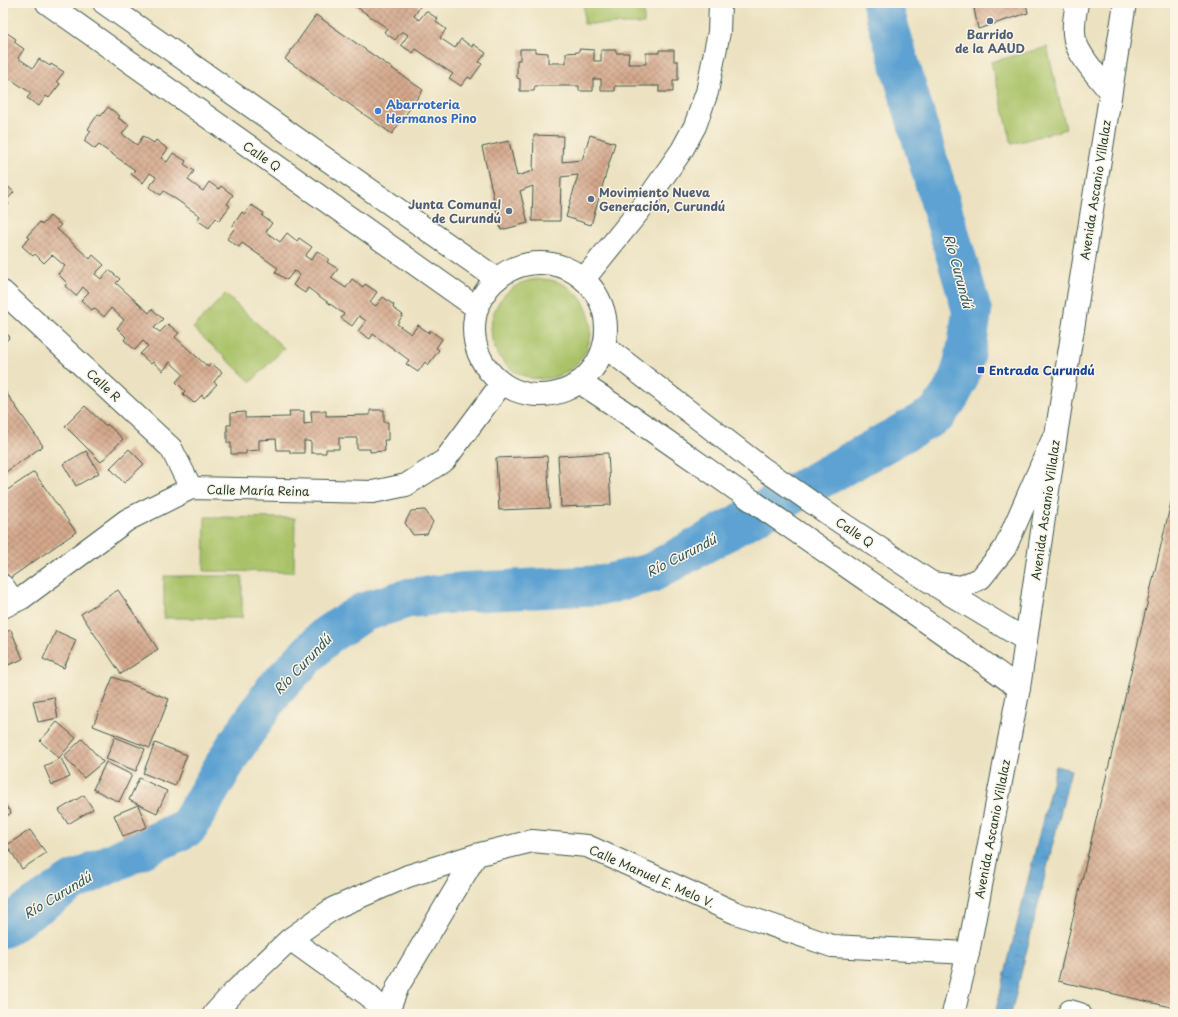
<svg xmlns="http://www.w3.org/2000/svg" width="1178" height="1017" font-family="'Playpen Sans',sans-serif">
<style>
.grass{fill:#a9c268;stroke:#64804e}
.water{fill:url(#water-ripples);stroke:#3e7083}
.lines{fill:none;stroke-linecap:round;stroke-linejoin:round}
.river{stroke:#5da2d2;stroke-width:40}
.building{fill:url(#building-cross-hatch)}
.minor-casing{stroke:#3e5649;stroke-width:24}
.major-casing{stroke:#3e5649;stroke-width:24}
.minor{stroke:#fff;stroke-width:22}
.major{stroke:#fff;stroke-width:22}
.service-dot{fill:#5c6f8a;stroke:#fcf5e5;stroke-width:1.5}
.shop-dot{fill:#3f7fe0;stroke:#fcf5e5;stroke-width:1.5}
.transit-dot{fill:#1a4fb4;stroke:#fcf5e5;stroke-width:1.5}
.labels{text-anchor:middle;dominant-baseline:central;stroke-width:3;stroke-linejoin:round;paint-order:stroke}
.service-label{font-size:12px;font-weight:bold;fill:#4e5e75;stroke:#fcf5e5}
.shop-label{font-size:12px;font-weight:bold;fill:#366cbe;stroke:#fcf5e5;text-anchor:start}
.street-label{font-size:12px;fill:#1f3d34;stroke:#fcf5e5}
.transit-label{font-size:12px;font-weight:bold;fill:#164399;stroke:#fcf5e5;text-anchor:start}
.water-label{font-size:13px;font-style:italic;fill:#325b63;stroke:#fcf5e5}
</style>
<defs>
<pattern id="water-ripples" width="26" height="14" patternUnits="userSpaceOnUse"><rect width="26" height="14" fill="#5da2d2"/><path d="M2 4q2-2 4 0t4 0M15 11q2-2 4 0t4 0" fill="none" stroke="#4c85ab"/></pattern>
<pattern id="building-cross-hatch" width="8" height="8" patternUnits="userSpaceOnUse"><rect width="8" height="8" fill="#d4a88c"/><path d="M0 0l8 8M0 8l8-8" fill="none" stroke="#ab8a73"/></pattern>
</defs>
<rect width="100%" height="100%" fill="#fcf5e5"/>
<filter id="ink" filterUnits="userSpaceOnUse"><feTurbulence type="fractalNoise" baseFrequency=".025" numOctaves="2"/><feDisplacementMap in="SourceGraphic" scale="8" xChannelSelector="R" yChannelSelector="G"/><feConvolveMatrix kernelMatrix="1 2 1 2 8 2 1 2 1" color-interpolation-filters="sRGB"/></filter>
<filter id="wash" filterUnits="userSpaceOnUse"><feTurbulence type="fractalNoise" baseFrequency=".012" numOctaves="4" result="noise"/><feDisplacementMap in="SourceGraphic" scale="16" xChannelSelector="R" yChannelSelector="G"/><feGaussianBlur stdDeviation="0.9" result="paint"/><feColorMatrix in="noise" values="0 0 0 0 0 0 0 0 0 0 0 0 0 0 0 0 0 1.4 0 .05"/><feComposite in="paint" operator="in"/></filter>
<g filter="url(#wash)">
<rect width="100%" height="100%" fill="#ece2c1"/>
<!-- grass -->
<path class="grass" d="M584,3H644V24H584Z
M1047,47L1066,129L1012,144L991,62Z
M491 329a50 50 0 1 1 100 0a50 50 0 1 1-100 0Z
M225,294L284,348L251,382L193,328Z
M205,517L295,518L294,572L204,571Z
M164,576H242V618H164Z"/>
<!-- water -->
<path class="water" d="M1056,766L1071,770L1011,1014H995Z"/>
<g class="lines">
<!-- river -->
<path class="river" d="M3,928L72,882L188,827L233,750L275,689L327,635L364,612L409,598L465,592L604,585L651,573L937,414C941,407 947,401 951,394C966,369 968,338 972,311L882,3"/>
</g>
<g id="blocks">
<!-- building -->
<path class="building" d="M351,3H415L420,7L414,16L419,20L426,11L438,19L436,22L446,29L440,38L455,48L461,39L472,47L473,44L486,53L479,62L482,64L471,79L468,77L461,86L449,78L453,74L416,49L413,53L401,45L408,35L402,31L395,40L384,32L387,28Z
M973,3H1026L1028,13L978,29Z
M316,15L423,90L392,134L285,59Z
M3,31H4L16,39L14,42L24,49L18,58L33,68L39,59L50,66L51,64L64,72L57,81L60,84L49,98L46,96L39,106L27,98L31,93L3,74Z
M520,49H535V52L548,53V63H566V53L579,52V49L594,50V61H601V50H616V53H629L628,64H646V53H659V50H674V61H678V80H673V92H659V86H615V91H601V79H593V91H579V86H535L534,91H520V79L517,78V60H520Z
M108,107L120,116L118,118L129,125L122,134L137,145L143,136L154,143L156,140L168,149L161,158L167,162L173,153L186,161L184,164L194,171L188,180L203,191L209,182L219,189L221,186L233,195L227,204L230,206L219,221L216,218L209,228L197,220L200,216L164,191L161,195L149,187L156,177L150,173L143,183L131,174L135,170L99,145L95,149L84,141L91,131L88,129L98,114L101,116Z
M534,135L563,136L562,162L582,160L590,135L615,143L591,225L566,217L578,175L561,177L560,221H532L533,186L520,191L528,223L501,230L482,147L509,141L517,176L533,171Z
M3,182L14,192L6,201L9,204L3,210Z
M251,205L264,213L262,216L272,223L266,232L280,242L287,233L297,241L299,238L312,247L305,256L311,260L317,251L329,259L327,262L338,269L331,278L346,288L352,279L363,287L365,284L377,292L370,302L376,306L383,297L394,305L393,308L403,315L397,324L411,334L418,325L429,333L430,330L442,339L436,348L439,350L428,365L425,362L418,372L406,364L409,360L373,334L370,339L358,331L366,321L359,316L352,326L341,318L344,314L308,288L305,293L293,285L300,275L294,271L287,280L275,272L278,268L242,243L239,247L227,239L234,229L232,227L242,212L245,214Z
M50,216L61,225L57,229L90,259L93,255L104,265L95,274L101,279L109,270L120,279L116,283L149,313L152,309L163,319L154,328L160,332L168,324L179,333L175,337L208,367L211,363L222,372L214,382L217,384L204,398L202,395L194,403L183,394L185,391L176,382L183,374L170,362L163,371L153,362L151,364L140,354L148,346L143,341L135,350L124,340L126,337L117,328L124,320L111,308L104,317L94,308L92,310L81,300L89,292L86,290L83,287L76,296L65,286L67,283L58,274L65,266L52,255L44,263L35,254L33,256L22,246L30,238L27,236L40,222L42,225Z
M3,331L10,337L3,344Z
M3,388L43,446L3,474Z
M85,406L106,426L107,424L123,439L101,462L65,426Z
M370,410H384V422H388V440H384L385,451L370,452V449H357V438H339V449H326V453H311V442L308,441H304V453H290V450H277L276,439L259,440V450L246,451V454H231V443H227V425H231V413L245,412V418L290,417L289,411H304V424L312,423L311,411H326V416L370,415Z
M129,449L144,464L124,483L110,468Z
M86,451L99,473L76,486L63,464Z
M608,453L611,505L561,507L558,456Z
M547,456L550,508L499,510L496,458Z
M34,472L76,532L10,578L3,569V493Z
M1174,490H1175V1008L1058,981Z
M425,510L433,522L427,534L413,535L405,523L411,511Z
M118,590L158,649L121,674L81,614Z
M11,630L23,659L3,667V633Z
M56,631L76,640L64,668L43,659Z
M113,677L169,699L150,748L93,726Z
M54,697L58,718L38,722L33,701Z
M57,722L76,738L59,758L40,741Z
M115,737L145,749L136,771L106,759Z
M82,739L103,762L84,778L64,756Z
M155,743L187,755L175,786L143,773Z
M61,758L70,777L52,785L44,766Z
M106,762L132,775L119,802L93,789Z
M139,778L167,791L157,813L129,800Z
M84,795L93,809L68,824L59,810Z
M3,801L11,813L3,819Z
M138,805L147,827L123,836L114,815Z
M30,830L46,853L22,869L7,845Z"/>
</g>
</g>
<g filter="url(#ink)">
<use href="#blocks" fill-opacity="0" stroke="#3e5649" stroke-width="1"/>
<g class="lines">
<!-- minor casing -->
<g class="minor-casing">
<path id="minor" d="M47,3L477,308
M104,3L497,279
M1077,3C1075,15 1072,28 1075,40C1079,57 1100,79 1110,92
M474 329a66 66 0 1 1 132 0a66 66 0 1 1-132 0Z
M584,279L643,206L682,150L695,126L707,92L719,32L720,3
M3,292L171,448L191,488
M604,346L761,467L834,518L932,583L961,587L981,578L1005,548L1052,441
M579,382C639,420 696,462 754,502C842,564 932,624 1019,688
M3,586L14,602
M938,587L1026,640
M3,607L22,598L127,520L191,488L373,492L406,485L445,460L502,383
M290,939L368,995L387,1013
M1070,1011L1080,1014
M214,1014L234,992L290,939L334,908L408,876L476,855L532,841L587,846L736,913L832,946L968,953
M387,1014L398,986L476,855"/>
</g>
<!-- major casing -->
<g class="major-casing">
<path id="major" d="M953,1014L968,953L1019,688L1057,429L1125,3"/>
</g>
<!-- minor -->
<use href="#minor" class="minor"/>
<!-- major -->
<use href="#major" class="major"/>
</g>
</g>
<!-- markers -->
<g class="service-dot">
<circle cx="990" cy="21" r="4"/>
<circle cx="591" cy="199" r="4"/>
<circle cx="509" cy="211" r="4"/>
</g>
<circle class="shop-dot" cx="378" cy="111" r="4"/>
<rect class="transit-dot" x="977" y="366" width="8" height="8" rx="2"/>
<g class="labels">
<!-- service labels -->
<g class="service-label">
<text x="990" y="34">Barrido<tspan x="990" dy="14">de la AAUD</tspan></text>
<text x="599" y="192" text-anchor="start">Movimiento Nueva<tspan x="599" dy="14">Generación, Curundú</tspan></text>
<text x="501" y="204" text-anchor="end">Junta Comunal<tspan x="501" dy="14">de Curundú</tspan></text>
</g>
<!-- shop labels -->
<g class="shop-label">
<text x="386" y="104">Abarroteria<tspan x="386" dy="14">Hermanos Pino</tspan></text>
</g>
<!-- street labels -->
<g class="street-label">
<text transform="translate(262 156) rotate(35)">Calle Q</text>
<text transform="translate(1095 190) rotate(-81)">Avenida Ascanio Villalaz</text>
<text transform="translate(104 385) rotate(43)">Calle R</text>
<text transform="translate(258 490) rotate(1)">Calle María Reina</text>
<text transform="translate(1045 510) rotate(-82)">Avenida Ascanio Villalaz</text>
<text transform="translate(855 532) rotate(34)">Calle Q</text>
<text transform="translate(992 829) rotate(-79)">Avenida Ascanio Villalaz</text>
<text transform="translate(652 876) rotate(24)">Calle Manuel E. Melo V.</text>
</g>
<!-- transit labels -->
<g class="transit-label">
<text x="989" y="370">Entrada Curundú</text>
</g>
<!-- water labels -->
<g class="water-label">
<text transform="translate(959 271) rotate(75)">Río Curundú</text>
<text transform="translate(681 555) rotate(-27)">Río Curundú</text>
<text transform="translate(302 664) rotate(-46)">Río Curundú</text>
<text transform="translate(57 895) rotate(-31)">Río Curundú</text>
</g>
</g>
<!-- margin -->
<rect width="1178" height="1017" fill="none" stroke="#fcf5e5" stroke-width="16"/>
</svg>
